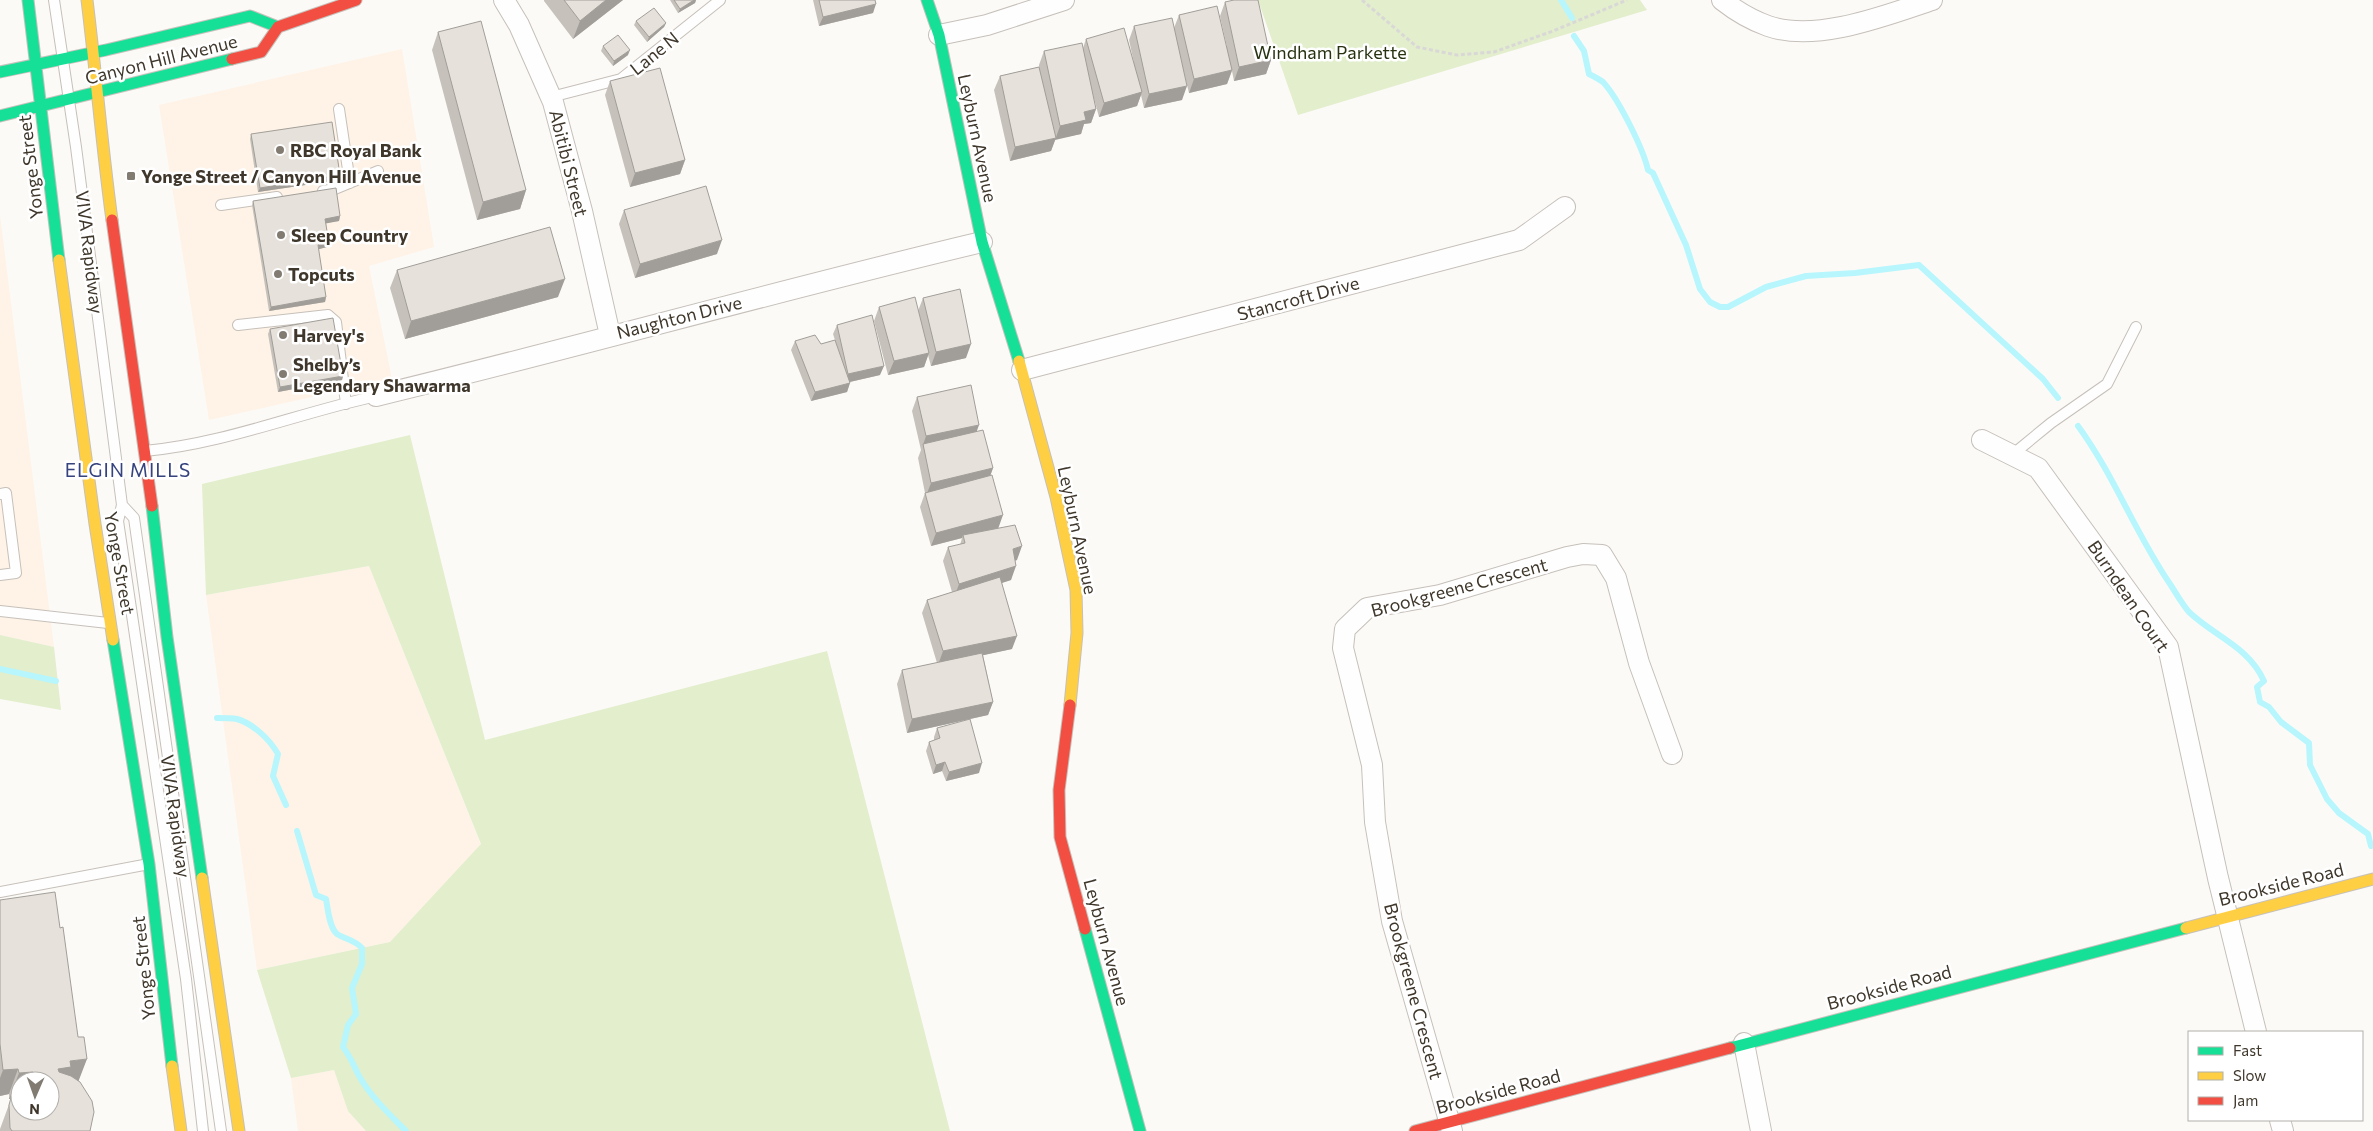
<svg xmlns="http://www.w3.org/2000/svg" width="2373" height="1131" font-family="Commissioner,sans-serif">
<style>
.built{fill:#fef3e6}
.green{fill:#e2eecc}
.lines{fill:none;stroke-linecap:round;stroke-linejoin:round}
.stream{stroke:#b7f6fc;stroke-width:6}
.lane-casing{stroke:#c6c0ba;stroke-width:12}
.street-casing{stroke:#c6c0ba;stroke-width:22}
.fast-casing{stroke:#c6c0ba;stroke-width:13}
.slow-casing{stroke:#c6c0ba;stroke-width:13}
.jam-casing{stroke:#c6c0ba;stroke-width:13}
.path{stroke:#d9d8d7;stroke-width:3;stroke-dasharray:4 2.5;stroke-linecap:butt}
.lane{stroke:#fffefe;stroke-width:10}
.street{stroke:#fffefe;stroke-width:20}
.fast{stroke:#16e098;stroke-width:11}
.slow{stroke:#ffcf43;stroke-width:11}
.jam{stroke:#f24e42;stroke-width:11}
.wall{fill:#c6c2bb}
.shaded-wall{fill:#a19e99}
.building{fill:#e6e1da;stroke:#a19e99}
.poi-dot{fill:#817b72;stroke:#fff;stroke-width:2}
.labels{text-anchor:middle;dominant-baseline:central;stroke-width:5;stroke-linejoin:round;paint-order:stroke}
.park-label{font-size:18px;fill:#263210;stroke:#fff}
.street-label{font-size:18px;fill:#3f372b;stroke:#fff}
.poi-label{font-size:18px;font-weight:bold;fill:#3f372b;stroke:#fff;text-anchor:start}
.neighbourhood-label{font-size:19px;letter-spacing:1px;fill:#36437e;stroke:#fff}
</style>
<rect width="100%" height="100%" fill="#fcfaf7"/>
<!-- built -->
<path class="built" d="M402,49L434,247L369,266L392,379L209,420L159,105Z
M0,215L54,647L0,635Z
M369,566L481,845L390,942L257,970L206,595Z
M334,1070L348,1111L366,1131H298L291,1078Z"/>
<!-- green -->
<path class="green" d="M1258,0H1640L1647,10L1298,115Z
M410,435L485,740L827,651L950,1131H366L348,1111L334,1070L291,1078L257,970L390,942L481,844L369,566L206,595L202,484Z
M0,635L54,647L61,710L0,699Z"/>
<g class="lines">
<!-- stream -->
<path class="stream" d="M1561,0L1572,18
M1574,36L1584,51L1589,74C1593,76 1599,79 1603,82C1618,98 1643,148 1648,170L1653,173L1686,245L1700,289L1710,302L1720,307H1728L1766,287L1806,276L1855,273L1919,265L2043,379L2058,398
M2078,426C2114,475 2135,533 2170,584C2176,593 2182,604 2189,612C2214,636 2249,647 2264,681L2257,687L2260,702L2269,707L2281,722L2309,743L2310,765L2327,799L2339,813L2368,834L2371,846
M0,669L56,681
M217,718C223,718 231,718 237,719C254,724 270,740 278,754L273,776L286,805
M297,831L316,895L326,899C328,909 329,927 337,934C345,939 355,940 362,948V964L352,988L356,1014L348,1025L343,1047C350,1056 353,1064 358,1074C369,1095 389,1114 406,1131"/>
<!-- lane casing -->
<g class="lane-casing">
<path id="lane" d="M54,0L76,147L122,505L118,521L186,979L203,1131
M551,97L621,79L720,0
M339,109L350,183
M323,191L335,189L378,171
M221,205L277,197
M238,325L328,315L336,322L346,404
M145,451C223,444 296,414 372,397
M2012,455L2051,423L2107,384L2136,327
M0,494L6,493L16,573L0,575
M122,505L134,518L221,1131
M0,611L108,623
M0,892L149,864"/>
</g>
<!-- street casing -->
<g class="street-casing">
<path id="street" d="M504,0L519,25L553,102L582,211L610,335
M1722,0C1736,11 1751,20 1768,26C1816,43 1887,15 1932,0
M939,35L987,25L1064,0
M1022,370L1519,240L1565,207
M376,396C579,347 779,290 982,242
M1982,440L2038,468L2168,647L2218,878L2256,1032
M1744,1043L1761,1131
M2280,1120L2283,1131
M1452,1131L1392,921L1375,822L1372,765L1343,648L1345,629L1367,608L1440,595L1567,557L1583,554L1602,555L1616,578L1639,663L1672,754"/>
</g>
<!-- fast casing -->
<g class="fast-casing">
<path id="fast" d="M28,0L59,260
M927,0L939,35L982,242L1019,361
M0,72L106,50L250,16L278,27
M0,116L232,59
M152,506L167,637L202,878
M113,640L149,864L172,1066
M1085,929L1140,1131
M1730,1048L2186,928"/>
</g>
<!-- slow casing -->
<g class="slow-casing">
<path id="slow" d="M87,0C96,73 102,147 112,220
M59,260L95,524L113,640
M1019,361L1056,497L1076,590L1077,633L1070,705
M202,878L239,1131
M2186,928L2373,879
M172,1066L181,1131"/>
</g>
<!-- jam casing -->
<g class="jam-casing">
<path id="jam" d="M232,59L261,52L278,27L356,0
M112,220L152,506
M1070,705L1059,790L1060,837L1085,929
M1415,1131L1730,1048"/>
</g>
<!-- path -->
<path class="path" d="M1362,0L1417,47L1457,55L1494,52L1553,31L1627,0"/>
<!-- lane -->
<use href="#lane" class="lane"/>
<!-- street -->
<use href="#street" class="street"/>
<!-- fast -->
<use href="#fast" class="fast"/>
<!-- slow -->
<use href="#slow" class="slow"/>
<!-- jam -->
<use href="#jam" class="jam"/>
</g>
<!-- wall -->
<path class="wall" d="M544,0H623L573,39L544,1Z
M670,0H696L695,3L678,13Z
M813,0H875L873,13L819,26Z
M1225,2L1271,60L1266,74L1234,81L1232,71L1227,84L1189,93L1184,73L1182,100L1144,108L1141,95L1137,106L1099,117L1092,91L1096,109L1091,123L1084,124L1081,134L1055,139L1051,151L1010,161L994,90L1000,76L1039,67V65L1044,51L1083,48L1086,39L1134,63L1129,40L1134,26L1174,28L1179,15L1227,47L1220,16Z
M636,21L666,23L664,27L647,42L634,25Z
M438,32L526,190L520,209L477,220L432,50Z
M603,46L628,55L613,66L601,51Z
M610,81L685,160L680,174L630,187L605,95Z
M251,134L339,180L258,192L250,139Z
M253,201L340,216L339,221L326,223L329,243L327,247L318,249L326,297L325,302L269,311L252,205Z
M624,210L717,254L635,278L619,224Z
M397,270L558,297L405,339L390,288Z
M923,298L966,358L931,366L928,355L924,367L888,375L874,321L879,307L918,311Z
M837,325L880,375L850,382L847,392L811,401L791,350L795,341L821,344L835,340L833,334Z
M270,329L343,376L342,380L278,392L268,334Z
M917,397L977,432L993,468L990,476L998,528L1017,560L1015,561L1011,580L1002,583L1012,649L983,655L993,702L988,715L907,733L897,684L902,670L937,663L922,613L927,600L952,592L943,561L948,547L960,545L962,538L931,546L920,507L925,493L918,458L921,450L912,411Z
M937,728L979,773L946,781L942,771L933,774L926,751L929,742L934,740V737Z
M0,900L79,1081L90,1131H0V1129L11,1099H9V1094L0,1096Z"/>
<!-- shaded-wall -->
<path class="shaded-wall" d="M606,0H623L573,39L580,21Z
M694,0H696L695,3L678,13L680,9Z
M876,4L873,13L819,26L823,17Z
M666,23L664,27L647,42L649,37Z
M630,50L628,55L613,66L614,61Z
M1271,60L1266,74L1234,81L1239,67Z
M1232,70L1227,84L1189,93L1194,79Z
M1187,86L1182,100L1144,108L1149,94Z
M1142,92L1137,106L1099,117L1104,103Z
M1096,109L1091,123L1084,124L1081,134L1055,140L1060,126L1084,112Z
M1056,138L1051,151L1010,161L1015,147Z
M685,160L680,174L630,187L635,173Z
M340,175L339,180L258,192L260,188Z
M526,190L520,209L477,220L483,202Z
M340,216L339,221L323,224L325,219Z
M722,240L717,254L635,278L640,264Z
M329,243L327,247L316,250L318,245Z
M565,279L558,297L405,339L411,321Z
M326,297L325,302L269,311L271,307Z
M971,344L966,358L931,366L936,352Z
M929,353L924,367L888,375L894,361Z
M884,366L880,375L845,383L848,374Z
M343,376L342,380L278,392L280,387Z
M850,383L847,392L811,401L815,392Z
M979,425L974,439L923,445L926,436Z
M993,468L988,482L926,496L931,483Z
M1003,515L998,529L963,535L962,538L931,546L936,533Z
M1022,546L1017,560L1008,562L1013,549Z
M1016,566L1011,580L954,598L959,584Z
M1017,636L1012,649L938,665L943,651Z
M993,702L988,715L907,733L912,719Z
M945,762L942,771L933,774L936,765Z
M982,763L979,773L946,781L949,772Z
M87,1059L77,1085L61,1093L58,1069L70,1061Z
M18,1069L9,1094L0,1096V1078L3,1070Z
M33,1072L29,1081H20V1098L9,1099L19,1073Z"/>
<!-- building -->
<path class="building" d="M564,0H606L580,21Z
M674,0H694L680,9Z
M819,0H875L876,4L823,17Z
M1234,0H1258L1271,60L1239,67L1225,2Z
M1217,6L1232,70L1194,79L1179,15Z
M654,8L666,23L649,37L636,21Z
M1172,18L1187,86L1149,94L1134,26Z
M481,21L526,190L483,202L438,32Z
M1124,28L1142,92L1104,103L1086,39Z
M618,35L630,50L614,61L603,46Z
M1082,43L1096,109L1084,112L1086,120L1060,126L1044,51Z
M1039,67L1056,138L1015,147L1000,76Z
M660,68L685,160L635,173L610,81Z
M332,122L340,175L260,188L251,134Z
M706,186L722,240L640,264L624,210Z
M336,188L340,216L325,219L329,243L318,245L326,297L271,307L253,201Z
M550,227L565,279L411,321L397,270Z
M960,289L971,344L936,352L923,298Z
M915,297L929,353L894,361L879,307Z
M872,315L884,366L848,374L837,325Z
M333,318L343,376L280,387L270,329Z
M815,335L821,344L835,340L850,383L815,392L795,341Z
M971,385L979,425L926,436L917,397Z
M983,430L993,468L931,483L923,444Z
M992,475L1003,515L936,533L925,493Z
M1015,525L1022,546L1013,549L1016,566L959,584L948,547L965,543L963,535Z
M1000,577L1017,636L943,651L927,600Z
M982,653L993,702L912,719L902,670Z
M970,719L982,763L949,772L945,762L936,765L929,742L940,738L937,728Z
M55,892L60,928L63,927L78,1037H84L87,1059L70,1061L71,1067L58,1069L59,1072L71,1076L80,1082L92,1101L94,1112L90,1131H12L10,1128L9,1105L12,1094L19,1085L20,1084V1111H50V1081H24L33,1075V1072L19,1073L18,1069L3,1070L0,1044V900Z"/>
<!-- markers -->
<g class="poi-dot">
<circle cx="280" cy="150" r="5"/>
<rect x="126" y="171" width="10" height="10" rx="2.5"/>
<circle cx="281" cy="235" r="5"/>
<circle cx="278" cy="274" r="5"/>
<circle cx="283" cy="335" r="5"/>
<circle cx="283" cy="374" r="5"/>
</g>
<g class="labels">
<!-- park labels -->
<g class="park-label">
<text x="1330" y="52">Windham Parkette</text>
</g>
<!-- street labels -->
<g class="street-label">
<text transform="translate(654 53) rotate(-39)">Lane N</text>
<text transform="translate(161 59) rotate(-14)">Canyon Hill Avenue</text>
<text transform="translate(978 138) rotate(78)">Leyburn Avenue</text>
<text transform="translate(569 163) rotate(76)">Abitibi Street</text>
<text transform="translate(30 167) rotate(-97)">Yonge Street</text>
<text transform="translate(90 252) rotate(83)">VIVA Rapidway</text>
<text transform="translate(1298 298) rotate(-15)">Stancroft Drive</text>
<text transform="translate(679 317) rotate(-14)">Naughton Drive</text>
<text transform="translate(1078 530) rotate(78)">Leyburn Avenue</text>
<text transform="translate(120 563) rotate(80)">Yonge Street</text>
<text transform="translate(1459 587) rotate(-15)">Brookgreene Crescent</text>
<text transform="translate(2129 596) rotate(56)">Burndean Court</text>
<text transform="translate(176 816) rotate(82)">VIVA Rapidway</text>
<text transform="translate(2281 884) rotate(-14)">Brookside Road</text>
<text transform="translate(1107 942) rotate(75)">Leyburn Avenue</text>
<text transform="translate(143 968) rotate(-96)">Yonge Street</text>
<text transform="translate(1889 987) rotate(-15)">Brookside Road</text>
<text transform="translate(1414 991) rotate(75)">Brookgreene Crescent</text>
<text transform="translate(1498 1091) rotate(-15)">Brookside Road</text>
</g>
<!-- poi labels -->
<g class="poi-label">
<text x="290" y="150">RBC Royal Bank</text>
<text x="141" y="176">Yonge Street / Canyon Hill Avenue</text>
<text x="291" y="235">Sleep Country</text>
<text x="288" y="274">Topcuts</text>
<text x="293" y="335">Harvey's</text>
<text x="293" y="364">Shelby’s<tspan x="293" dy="21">Legendary Shawarma</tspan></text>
</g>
<!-- neighbourhood labels -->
<g class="neighbourhood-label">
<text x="128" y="469">ELGIN MILLS</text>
</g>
</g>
<!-- legend -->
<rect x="2188" y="1031" width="175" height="90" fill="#ffffff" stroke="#b2afaa"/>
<rect x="2198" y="1047" width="25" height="8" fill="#16e098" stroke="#b2afaa"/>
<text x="2233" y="1056" font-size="15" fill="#3f372b">Fast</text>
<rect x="2198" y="1072" width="25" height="8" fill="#ffcf43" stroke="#b2afaa"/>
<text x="2233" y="1081" font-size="15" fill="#3f372b">Slow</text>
<rect x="2198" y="1097" width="25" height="8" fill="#f24e42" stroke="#b2afaa"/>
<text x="2233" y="1106" font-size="15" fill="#3f372b">Jam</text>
<!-- north arrow -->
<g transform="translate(35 1096) rotate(182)"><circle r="24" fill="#ffffff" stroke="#b2afaa"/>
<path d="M0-4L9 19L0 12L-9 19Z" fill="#817b72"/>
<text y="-8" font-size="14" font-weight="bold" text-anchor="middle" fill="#3f372b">N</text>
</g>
</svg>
